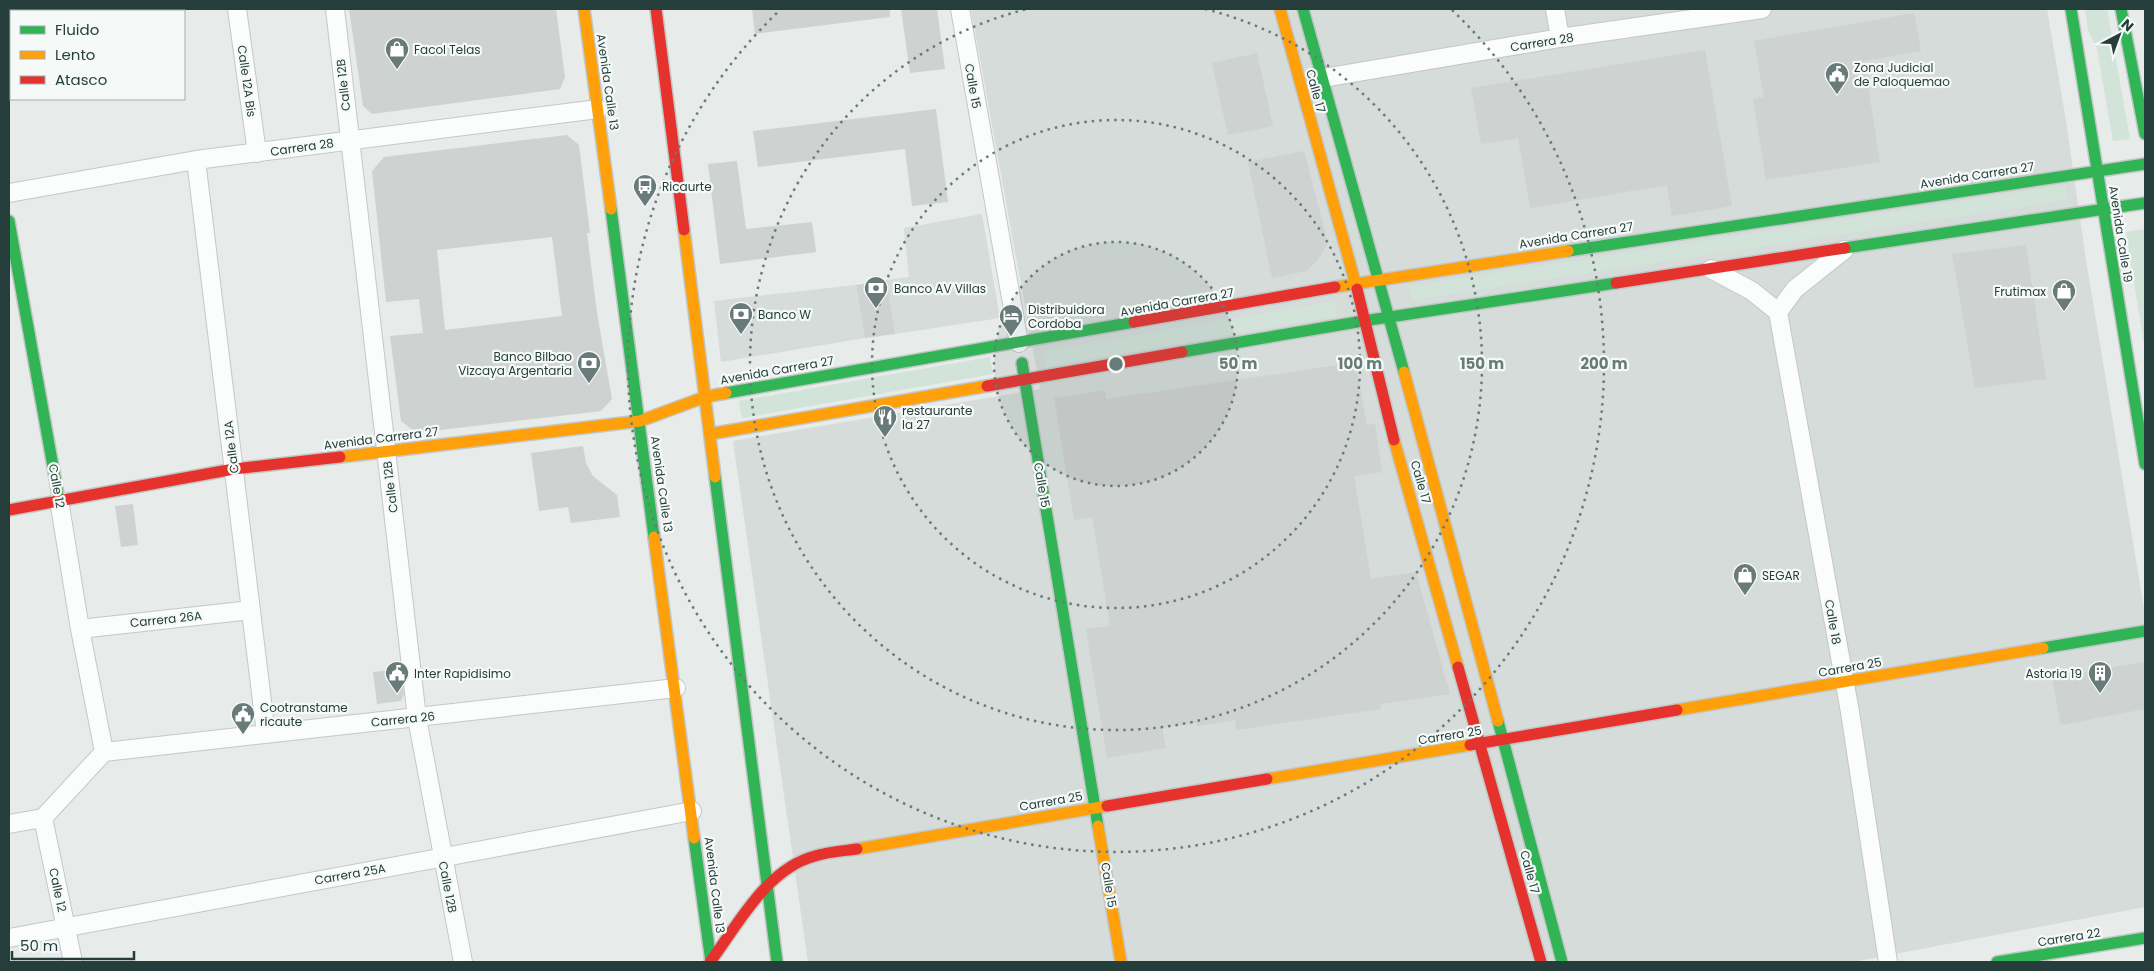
<svg xmlns="http://www.w3.org/2000/svg" width="2154" height="971" font-family="Poppins,sans-serif">
<style>
.built{fill:#d5dcda}
.green{fill:#d2e3da}
.building{fill:#ced2d1;fill-rule:evenodd}
.lines{fill:none;stroke-linecap:round;stroke-linejoin:round}
.street-casing{stroke:#c4c8c7;stroke-width:20}
.fast-casing{stroke:#c1c7c5;stroke-width:14}
.slow-casing{stroke:#c1c7c5;stroke-width:14}
.jam-casing{stroke:#c1c7c5;stroke-width:14}
.street{stroke:#fbfcfc;stroke-width:18}
.fast{stroke:#30b455;stroke-width:11}
.slow{stroke:#ff9f0a;stroke-width:11}
.jam{stroke:#e5322d;stroke-width:11}
.ring{fill:none;stroke:#697b78;stroke-width:2.5;stroke-dasharray:2.5 5}
.labels{text-anchor:middle;dominant-baseline:central;stroke-width:4.5;stroke-linejoin:round;paint-order:stroke}
.street-label{font-size:12px;fill:#253e3b;stroke:#f5faf8}
.poi-label{font-size:12px;fill:#253e3b;stroke:#f5faf8;text-anchor:start}
.centre{fill:#697b78;stroke:#f5faf8;stroke-width:2.5}
.ring-label{font-size:15px;text-anchor:middle;font-weight:bold;fill:#697b78;stroke:#f5faf8;stroke-width:4.5;stroke-linejoin:round;paint-order:stroke}
</style>
<rect width="100%" height="100%" fill="#e7ebea"/>
<!-- built -->
<path class="built" d="M971,9H2047L2066,121L2086,260L2145,615V907L1852,962H808L733,441L1040,389Z
M982,214L1000,318L895,334L887,280L909,277L904,228Z
M856,285L865,338L721,362L714,301Z"/>
<!-- green -->
<path class="green" d="M2085,9H2107L2130,139L2113,141L2097,49L2088,30Z
M2065,185L2067,200L1412,300L1410,286Z
M2145,229V351L2126,232Z
M1335,301L1337,316L1047,366L1044,351Z
M990,357L993,374L742,418L739,401Z"/>
<!-- building -->
<path class="building" d="M349,9H556L565,77L560,89L372,114L363,106Z
M752,9H890V17L755,34Z
M901,9H937L945,69L910,73Z
M1914,13L1921,51L1864,61L1880,162L1766,180L1753,99L1764,97L1754,41Z
M1705,50L1732,206L1672,216L1667,185L1530,208L1518,138L1481,144L1471,88Z
M1257,53L1273,126L1228,135L1212,63Z
M936,109L948,202L912,206L905,149L758,167L753,131Z
M567,135L579,145L590,233H587L597,313L612,399L601,411L416,433L401,421L390,336L423,333L419,299L386,302L372,171L384,157ZM552,237L562,316L445,330L437,250Z
M1304,151L1328,243L1317,261L1306,271L1272,278L1248,162Z
M737,161L746,229L812,222L816,252L720,264L708,164Z
M2026,245L2046,379L1975,388L1952,254Z
M887,280L895,334L865,338L856,285Z
M1345,364L1352,368L1358,376L1367,425L1375,424L1382,472L1354,476L1371,579L1416,572L1450,694L1380,704L1381,709L1236,730L1235,720L1197,726L1196,723L1162,728L1166,748L1107,758L1086,629L1110,626L1092,517L1074,520L1054,398L1105,390L1106,399Z
M583,446L586,463L593,476L617,495L620,517L571,523L568,507L539,511L531,453Z
M133,504L138,545L121,547L115,506Z
M2143,662L2145,674V709L2061,725L2052,678Z
M401,669L404,694L401,701L377,704L373,672Z"/>
<g class="lines">
<!-- street casing -->
<g class="street-casing">
<path id="street" d="M237,9L257,153
M335,9L417,718L463,962
M960,9L1019,343
M1555,9L1560,38
M133,11L147,9
M9,34L11,33
M1323,78L1560,38L1762,9
M196,160L266,734
M9,193L196,160L598,109
M1844,250L1795,289L1778,312L1850,712L1888,962
M1711,269L1752,291L1778,312
M59,500L80,629L104,752
M80,629L251,610
M43,818L73,962
M9,824L43,818L104,752L676,688
M9,938L692,811"/>
</g>
<!-- fast casing -->
<g class="fast-casing">
<path id="fast" d="M1303,9L1404,372
M2071,9L2145,464
M2121,9L2145,134
M611,209L654,537
M9,221L59,500
M1845,248L2145,203
M1568,251L2145,164
M1182,352L1363,321L1616,283
M1022,363L1098,826
M726,393L1134,322
M715,477L777,962
M2043,648L2145,631
M1498,721L1562,962
M694,838L711,962
M1997,962L2145,938"/>
</g>
<!-- slow casing -->
<g class="slow-casing">
<path id="slow" d="M584,9L611,209
M1280,9L1357,289
M684,230L715,477
M1335,287L1568,251
M1404,372L1498,721
M710,434L987,386
M1394,440L1458,667
M340,457L640,421L705,397L726,393
M654,537L694,838
M1677,710L2043,648
M1267,779L1470,745
M1098,826L1121,962
M857,849L1107,806"/>
</g>
<!-- jam casing -->
<g class="jam-casing">
<path id="jam" d="M656,9L684,230
M1616,283L1845,248
M1357,289L1394,440
M1134,322L1335,287
M987,386L1182,352
M9,510L234,469L340,457
M1458,667L1541,962
M1470,745L1677,710
M1107,806L1267,779
M710,962C738,925 766,869 815,856C828,852 843,851 857,849"/>
</g>
<!-- street -->
<use href="#street" class="street"/>
<!-- fast -->
<use href="#fast" class="fast"/>
<!-- slow -->
<use href="#slow" class="slow"/>
<!-- jam -->
<use href="#jam" class="jam"/>
</g>
<!-- distance rings -->
<circle cx="1116" cy="364" r="122" fill="#697b78" fill-opacity=".12"/>
<g class="ring">
<circle cx="1116" cy="364" r="122"/>
<circle cx="1116" cy="364" r="244"/>
<path d="M1205 9A366 366 0 1 1 1027 9"/>
<path d="M1452 10A488 488 0 1 1 780 10"/>
</g>
<!-- icons -->
<defs>
<g id="shop-pin" transform="scale(1.25)"><path d="M0 17L-7.5 6A9.5 9.5 0 1 1 7.5 6Z" fill="#697b78" stroke="#f5faf8"/><path d="M-5-2.5h2.3a2.7 3.5 0 0 1 5.4 0H5L5.5 6h-11ZM-1.5-2.5h3a1.5 2.3 0 0 0-3 0Z" fill="#fff"/></g>
<g id="civic-pin" transform="scale(1.25)"><path d="M0 17L-7.5 6A9.5 9.5 0 1 1 7.5 6Z" fill="#697b78" stroke="#f5faf8"/><path d="M-.6-6.5H3V-4.5H.6V-3L4-1V1h2V6H-6V1h2V-1L-.6-3ZM-1.2 2.5V6h2.4V2.5Z" fill="#fff"/></g>
<g id="bus-pin" transform="scale(1.25)"><path d="M0 17L-7.5 6A9.5 9.5 0 1 1 7.5 6Z" fill="#697b78" stroke="#f5faf8"/><path d="M-5-6H5V4H4V6H2V4H-2V6H-4V4H-5ZM-3.5-4V0h7V-4ZM-3.5 1.2v1.5H-2V1.2ZM2 1.2v1.5H3.5V1.2Z" fill="#fff"/></g>
<g id="bank-pin" transform="scale(1.25)"><path d="M0 17L-7.5 6A9.5 9.5 0 1 1 7.5 6Z" fill="#697b78" stroke="#f5faf8"/><path d="M-6-4H6V4H-6ZM0-2.3a2.3 2.3 0 1 0 0 4.6a2.3 2.3 0 1 0 0-4.6Z" fill="#fff"/></g>
<g id="hotel-pin" transform="scale(1.25)"><path d="M0 17L-7.5 6A9.5 9.5 0 1 1 7.5 6Z" fill="#697b78" stroke="#f5faf8"/><path d="M-6-4.5h1.5V1H6V5H4.5V3h-9V5H-6ZM-4 0a1.8 1.8 0 1 1 3.6 0ZM.5 0V-2.5h3Q6-2.5 6 0Z" fill="#fff"/></g>
<g id="restaurant-pin" transform="scale(1.25)"><path d="M0 17L-7.5 6A9.5 9.5 0 1 1 7.5 6Z" fill="#697b78" stroke="#f5faf8"/><path d="M-5-6h1v4h1v-4h1v4h1v-4h1v5L-1.5 .5V6h-2V.5L-5-1ZM5-6V6H3V1.5H1.5Q1.5-4 5-6Z" fill="#fff"/></g>
<g id="building-pin" transform="scale(1.25)"><path d="M0 17L-7.5 6A9.5 9.5 0 1 1 7.5 6Z" fill="#697b78" stroke="#f5faf8"/><path d="M-4-6H4V6H1V3H-1V6H-4ZM-2.5-4.3h1.7v1.8h-1.7ZM.8-4.3h1.7v1.8H.8ZM-2.5-1h1.7V.8h-1.7ZM.8-1h1.7V.8H.8Z" fill="#fff"/></g>
</defs>
<g fill-rule="evenodd">
<use href="#shop-pin" x="397" y="49"/>
<use href="#civic-pin" x="1837" y="74"/>
<use href="#bus-pin" x="645" y="186"/>
<use href="#bank-pin" x="876" y="288"/>
<use href="#shop-pin" x="2064" y="291"/>
<use href="#bank-pin" x="741" y="314"/>
<use href="#hotel-pin" x="1011" y="316"/>
<use href="#bank-pin" x="589" y="363"/>
<use href="#restaurant-pin" x="885" y="417"/>
<use href="#shop-pin" x="1745" y="575"/>
<use href="#civic-pin" x="397" y="673"/>
<use href="#building-pin" x="2100" y="673"/>
<use href="#civic-pin" x="243" y="714"/>
</g>
<g class="labels">
<!-- street labels -->
<g class="street-label">
<text transform="translate(1542 42) rotate(-9)">Carrera 28</text>
<text transform="translate(247 81) rotate(82)">Calle 12A Bis</text>
<text transform="translate(608 82) rotate(82)">Avenida Calle 13</text>
<text transform="translate(343 85) rotate(-96)">Calle 12B</text>
<text transform="translate(973 86) rotate(80)">Calle 15</text>
<text transform="translate(1316 91) rotate(75)">Calle 17</text>
<text transform="translate(302 147) rotate(-8)">Carrera 28</text>
<text transform="translate(1977 175) rotate(-9)">Avenida Carrera 27</text>
<text transform="translate(2121 234) rotate(81)">Avenida Calle 19</text>
<text transform="translate(1576 235) rotate(-9)">Avenida Carrera 27</text>
<text transform="translate(1177 302) rotate(-10)">Avenida Carrera 27</text>
<text transform="translate(777 370) rotate(-10)">Avenida Carrera 27</text>
<text transform="translate(381 438) rotate(-7)">Avenida Carrera 27</text>
<text transform="translate(231 447) rotate(-97)">Calle 12A</text>
<text transform="translate(1421 482) rotate(74)">Calle 17</text>
<text transform="translate(662 484) rotate(82)">Avenida Calle 13</text>
<text transform="translate(1042 485) rotate(80)">Calle 15</text>
<text transform="translate(57 486) rotate(80)">Calle 12</text>
<text transform="translate(390 487) rotate(-97)">Calle 12B</text>
<text transform="translate(166 619) rotate(-6)">Carrera 26A</text>
<text transform="translate(1833 622) rotate(80)">Calle 18</text>
<text transform="translate(1850 667) rotate(-10)">Carrera 25</text>
<text transform="translate(403 719) rotate(-6)">Carrera 26</text>
<text transform="translate(1450 735) rotate(-9)">Carrera 25</text>
<text transform="translate(1051 801) rotate(-10)">Carrera 25</text>
<text transform="translate(1530 872) rotate(75)">Calle 17</text>
<text transform="translate(350 874) rotate(-10)">Carrera 25A</text>
<text transform="translate(715 885) rotate(83)">Avenida Calle 13</text>
<text transform="translate(1109 885) rotate(81)">Calle 15</text>
<text transform="translate(448 887) rotate(79)">Calle 12B</text>
<text transform="translate(58 890) rotate(78)">Calle 12</text>
<text transform="translate(2069 937) rotate(-9)">Carrera 22</text>
</g>
<!-- poi labels -->
<g class="poi-label">
<text x="414" y="49">Facol Telas</text>
<text x="1854" y="67">Zona Judicial<tspan x="1854" dy="14">de Paloquemao</tspan></text>
<text x="662" y="186">Ricaurte</text>
<text x="894" y="288">Banco AV Villas</text>
<text x="2046" y="291" text-anchor="end">Frutimax</text>
<text x="1028" y="309">Distribuidora<tspan x="1028" dy="14">Cordoba</tspan></text>
<text x="758" y="314">Banco W</text>
<text x="572" y="356" text-anchor="end">Banco Bilbao<tspan x="572" dy="14">Vizcaya Argentaria</tspan></text>
<text x="902" y="410">restaurante<tspan x="902" dy="14">la 27</tspan></text>
<text x="1762" y="575">SEGAR</text>
<text x="414" y="673">Inter Rapidisimo</text>
<text x="2082" y="673" text-anchor="end">Astoria 19</text>
<text x="260" y="707">Cootranstame<tspan x="260" dy="14">ricaute</tspan></text>
</g>
</g>
<circle cx="1116" cy="364" r="8" class="centre"/>
<g class="ring-label">
<text x="1238" y="369">50 m</text>
<text x="1360" y="369">100 m</text>
<text x="1482" y="369">150 m</text>
<text x="1604" y="369">200 m</text>
</g>
<!-- border -->
<rect width="2154" height="971" fill="none" stroke="#253e3b" stroke-width="20"/>
<!-- legend -->
<rect x="10" y="10" width="175" height="90" fill="#f5faf8" stroke="#a2afac"/>
<rect x="20" y="26" width="25" height="8" fill="#30b455" stroke="#a2afac"/>
<text x="55" y="35" font-size="15" fill="#253e3b">Fluido</text>
<rect x="20" y="51" width="25" height="8" fill="#ff9f0a" stroke="#a2afac"/>
<text x="55" y="60" font-size="15" fill="#253e3b">Lento</text>
<rect x="20" y="76" width="25" height="8" fill="#e5322d" stroke="#a2afac"/>
<text x="55" y="85" font-size="15" fill="#253e3b">Atasco</text>
<!-- north arrow -->
<g transform="translate(2119 35) rotate(41)" stroke="#f5faf8" stroke-width="4" paint-order="stroke">
<path d="M0-4L9 19L0 12L-9 19Z" fill="#253e3b"/>
<text y="-8" font-size="14" font-weight="bold" text-anchor="middle" fill="#253e3b">N</text>
</g>
<!-- scale -->
<path d="M12 951v8h122v-8" fill="none" stroke="#253e3b" stroke-width="2.5"/>
<text x="20" y="951" font-size="15" fill="#253e3b" stroke="#f5faf8" stroke-width="4" paint-order="stroke">50 m</text>
</svg>
